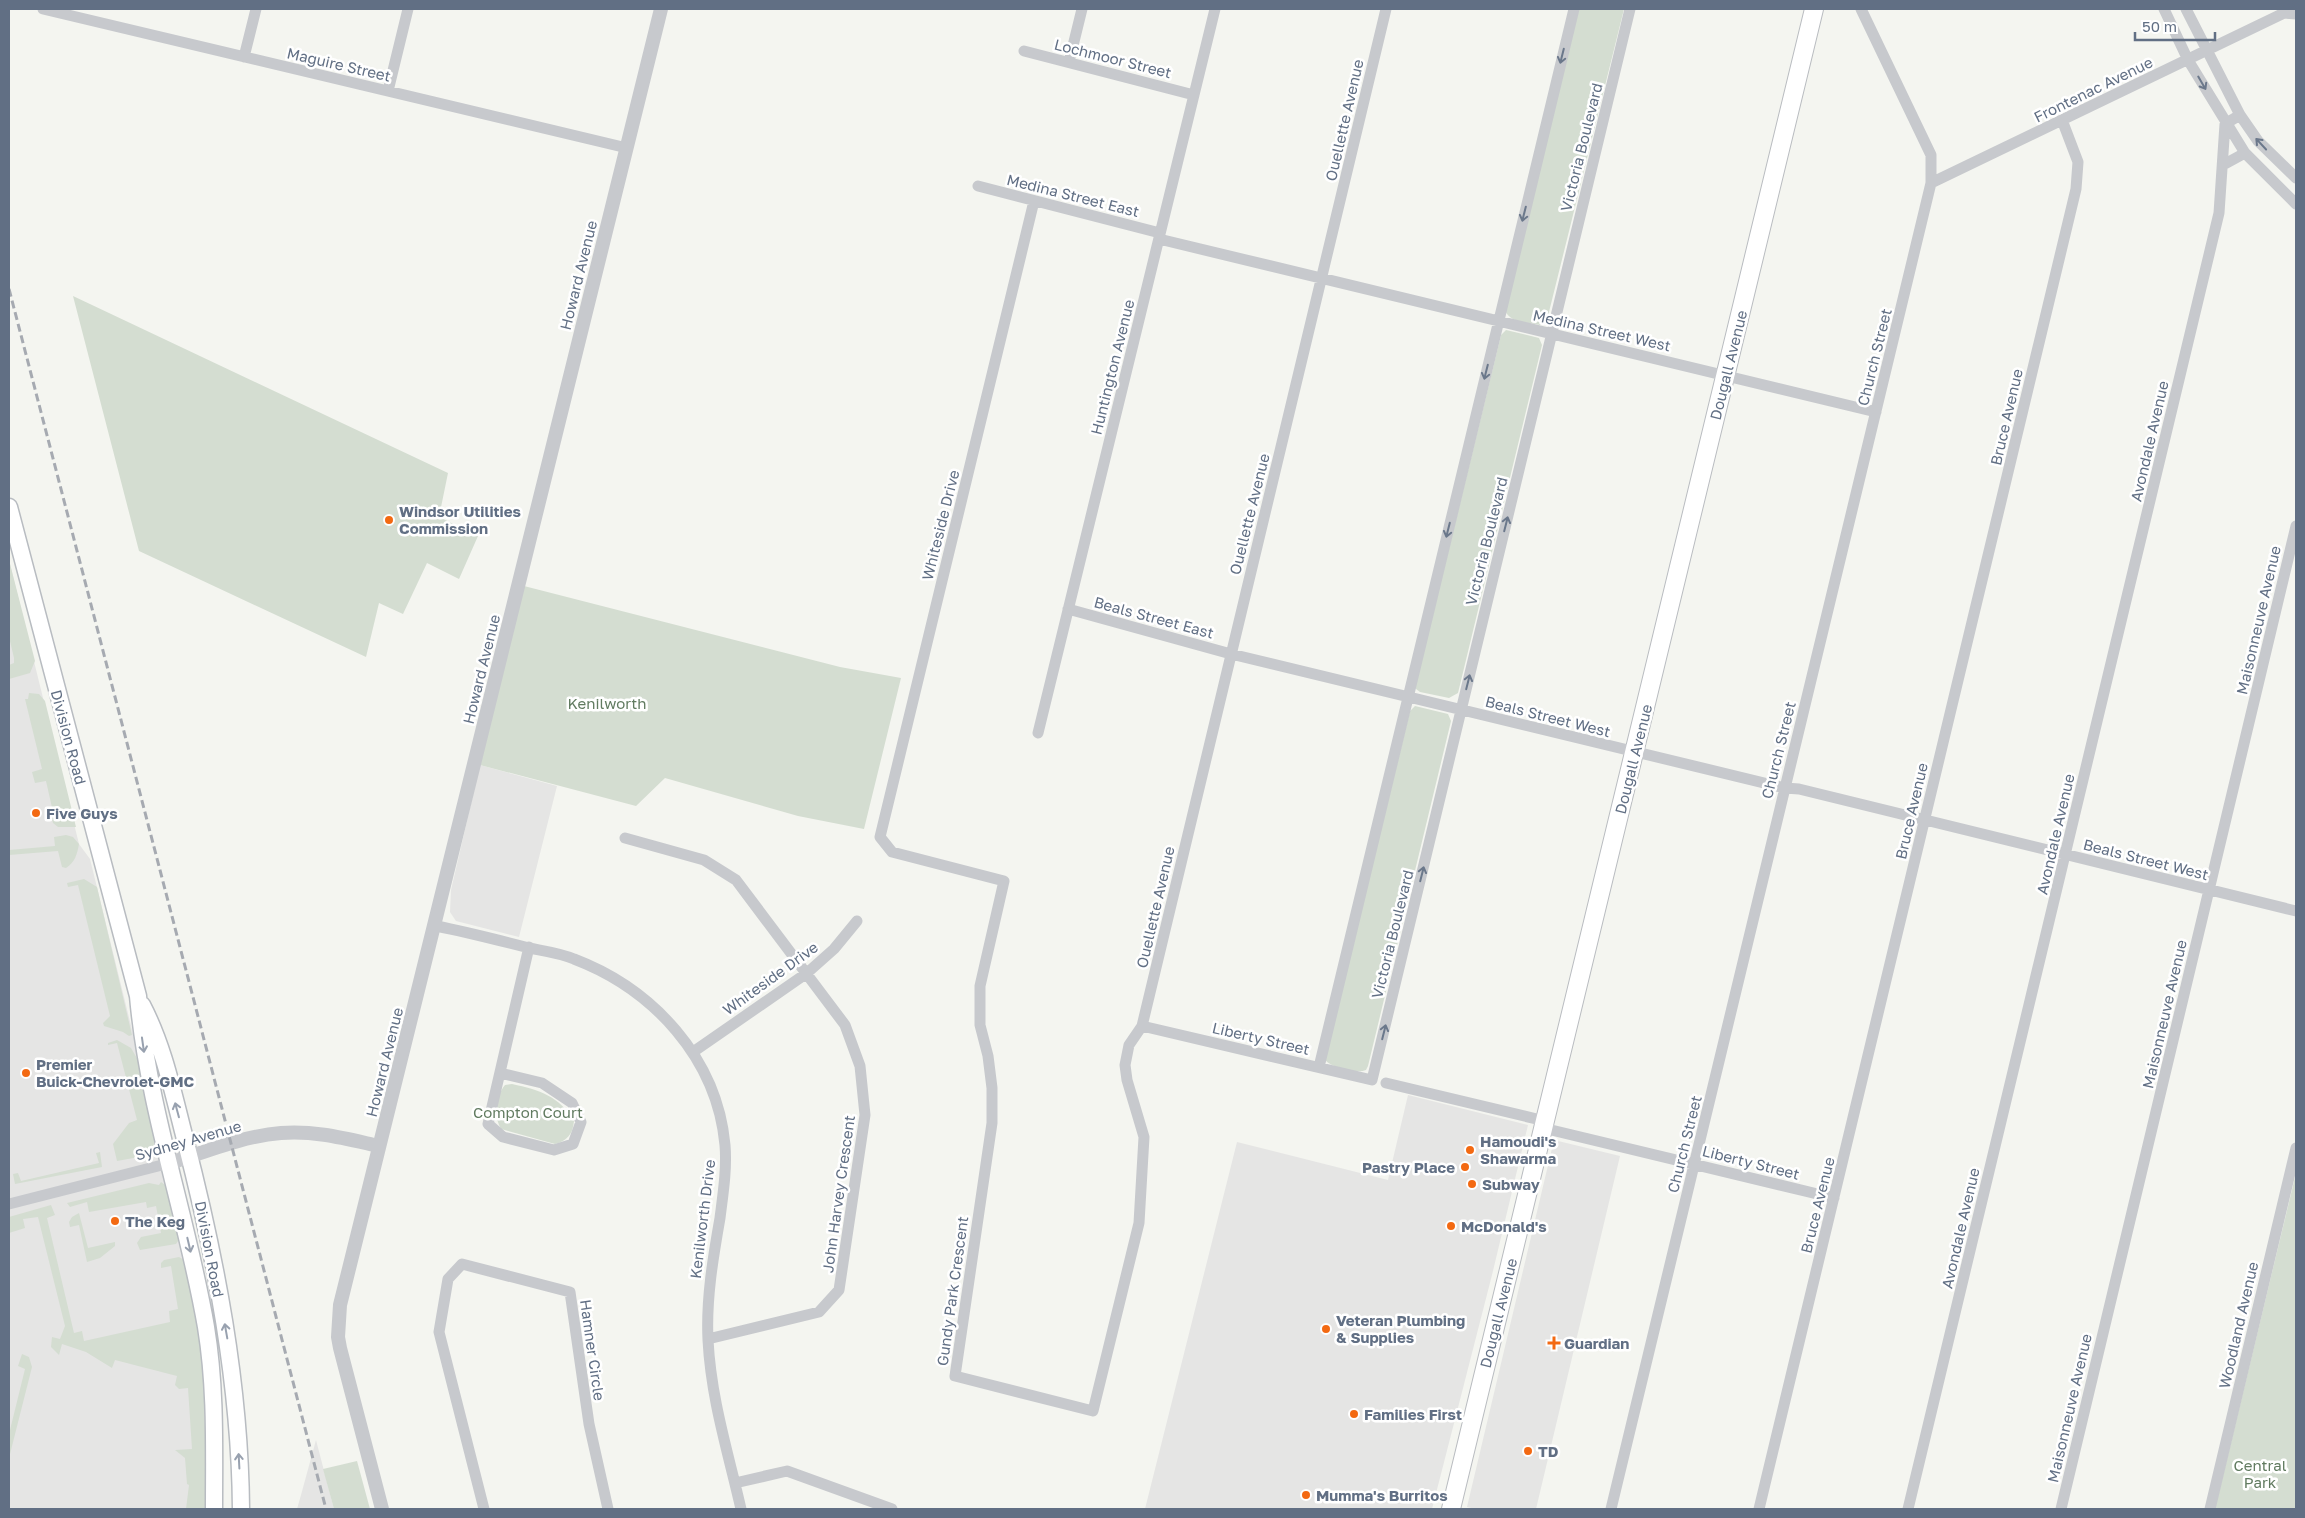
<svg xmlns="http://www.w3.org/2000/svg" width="2305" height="1518" font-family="'Golos Text',sans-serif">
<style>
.built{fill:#e5e5e4}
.green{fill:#d4ddd1}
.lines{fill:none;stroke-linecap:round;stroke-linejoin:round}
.secondary-casing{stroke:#b8bcc1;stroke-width:19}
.primary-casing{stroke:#b9bcc0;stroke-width:20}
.minor{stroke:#c7c9cd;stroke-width:11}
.tertiary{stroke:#c7c9cd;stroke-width:14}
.secondary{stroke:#fff;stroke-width:16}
.primary{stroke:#fff;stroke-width:18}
.rail{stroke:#a6aab1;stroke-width:3;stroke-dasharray:8 4;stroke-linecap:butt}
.oneway{stroke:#6b788b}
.oneway2{stroke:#98a1af}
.poi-dot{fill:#f36912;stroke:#fff;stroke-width:2}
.labels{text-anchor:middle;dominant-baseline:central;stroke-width:5;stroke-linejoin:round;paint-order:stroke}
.street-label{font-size:15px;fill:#616f84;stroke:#fff}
.poi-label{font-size:15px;font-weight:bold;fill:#616f84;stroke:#fff;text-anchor:start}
.park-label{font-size:15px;fill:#617b60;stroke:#fff}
</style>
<rect width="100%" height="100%" fill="#f4f5f0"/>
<!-- built -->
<path class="built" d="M9,560L79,844L90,859L170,1184L196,1305L206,1509H9Z
M480,765L557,786L519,937L456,921L450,912L451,890Z
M1408,1095L1528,1125L1492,1275L1432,1509H1145L1237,1142L1388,1180Z
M1554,1140L1620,1156L1536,1509H1476L1467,1507Z
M316,1440L334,1509H297L301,1495Z"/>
<!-- green -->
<path class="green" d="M1579,9H1624L1547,320L1540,325C1528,322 1509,323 1505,310Z
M73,296L448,473L439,517L478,536L459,579L427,563L403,614L379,603L366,657L139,551Z
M1506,330L1539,338L1542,345L1458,693L1449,698L1420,692L1416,689V684L1501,335Z
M9,560L35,661L30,673L9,679V665L14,663V658L9,637Z
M524,586L840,667L901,678L864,829L798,816L665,778L636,806L480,765Z
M29,693L39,694L45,701L76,827H58L53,823L51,815L53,812L46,781L35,783L32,772L42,769L25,699H28Z
M1415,706L1448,714L1451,721L1368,1066L1366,1070C1357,1074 1332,1068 1325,1060L1410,711Z
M66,835L73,837L79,844C77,855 75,862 66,868L62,867L58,851L9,855V850L55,846L54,837Z
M84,879L97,887L132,1035L129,1036L123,1032L104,1026L103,1023L110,1016L78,885L68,887L67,883Z
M117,1040L131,1048L138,1060L156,1129L153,1150L150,1148L139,1157L117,1161L113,1144L129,1123L137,1120L117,1043L108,1045V1043Z
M512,1084C540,1090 559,1096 574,1121C573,1134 567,1141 555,1144L501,1129C493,1116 496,1096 505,1085Z
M100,1152L102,1167L15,1184L13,1174L18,1173L21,1181L99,1163L96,1153Z
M2296,1173V1509H2215Z
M161,1182L168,1187L181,1237L176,1244L140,1250L137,1243L141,1237L161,1233L156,1206L147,1208L146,1202L89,1212L87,1202L70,1207L67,1203L149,1183L159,1185Z
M51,1205L55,1215L47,1218L74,1333L82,1331L84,1341L170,1322L169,1311L178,1309L171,1266L161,1268V1263L164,1260L179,1257L186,1261L204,1359L206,1509H186L189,1485L187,1484L185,1458L175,1450L192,1449L188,1388L179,1389L175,1385L177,1376L115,1360L112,1368L86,1352L62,1344L59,1355L51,1347L52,1337L60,1339L65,1326L38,1217L23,1219L25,1228L9,1233V1217Z
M79,1213L88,1248L115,1242V1246L100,1258L87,1262L79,1225L70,1227L69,1222L72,1217Z
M22,1354L29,1357L32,1367L9,1458V1434L25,1369L18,1366Z
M357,1461L370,1509H334L323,1469Z"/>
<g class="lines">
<!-- secondary casing -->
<g class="secondary-casing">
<path id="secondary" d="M9,507L138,996C148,1109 187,1216 206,1327C216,1388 214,1448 214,1509
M142,1005C164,1047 173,1093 185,1139C216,1259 240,1384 241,1509"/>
</g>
<!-- primary casing -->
<g class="primary-casing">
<path id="primary" d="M1451,1509L1814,9"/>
</g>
<!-- minor -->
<path class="minor" d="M43,9L627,148
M2164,9L2188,60L2245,153L2296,204
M2186,9L2240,115L2258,141L2296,178
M1024,51L1194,95
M244,57L256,9
M1069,62L1082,9
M388,91L408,9
M2223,165L2245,153
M1931,183L2284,13L2296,14
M978,186L1160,233
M1034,201L880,837L892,852L1004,881L980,986V1025L988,1056L992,1088V1123L955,1376L1093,1411L1139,1223L1144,1137L1127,1080L1125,1065L1129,1045L1142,1026L1386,9
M1159,239L1876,412
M1068,609L1231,654L1785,788L1799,789L2296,911
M1038,733L1215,9
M625,838L704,860L736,880L845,1025L860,1066L865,1115L839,1290L819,1312L708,1339
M436,926C467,932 498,940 529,948C544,951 560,953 574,959C653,989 717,1058 725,1145C727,1169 723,1194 720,1218C713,1258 706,1299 708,1340C711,1399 728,1452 741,1509
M1142,1026L1372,1080L1630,9
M693,1052L807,973L834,949L857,921
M1319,1067L1574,9
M500,1073L542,1083L572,1103L581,1122L573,1144L554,1150L503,1137L488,1124L529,947
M1386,1083L1545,1121
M1543,1128L1834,1198
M9,1204L170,1163
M735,1483L787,1471L892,1509
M484,1509L439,1332L448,1279L462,1264L570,1292L589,1424L608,1509
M1611,1509L1931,183V155L1861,9
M1759,1509L2076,189L2078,162L2062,120
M1908,1509L2219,213L2225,124L2240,115
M2061,1509L2296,526
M2210,1509L2296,1148"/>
<!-- tertiary -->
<path class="tertiary" d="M170,1163C205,1152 243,1136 281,1133C314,1130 347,1139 379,1146
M382,1509L340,1348L338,1337L340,1305L661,9"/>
<!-- secondary -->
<use href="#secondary" class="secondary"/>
<!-- primary -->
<use href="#primary" class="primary"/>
<!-- rail -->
<path class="rail" d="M9,289L326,1509"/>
</g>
<!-- one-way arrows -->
<defs><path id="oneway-shaft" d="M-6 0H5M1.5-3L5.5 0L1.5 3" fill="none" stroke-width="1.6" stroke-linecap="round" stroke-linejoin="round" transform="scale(1.25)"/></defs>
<g class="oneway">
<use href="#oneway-shaft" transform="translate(1562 56) rotate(104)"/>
<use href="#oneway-shaft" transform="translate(2202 83) rotate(60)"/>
<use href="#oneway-shaft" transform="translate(2261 144) rotate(-133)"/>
<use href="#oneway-shaft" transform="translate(1524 214) rotate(104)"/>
<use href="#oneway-shaft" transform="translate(1486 372) rotate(104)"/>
<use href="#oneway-shaft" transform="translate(1506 524) rotate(-76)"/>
<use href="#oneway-shaft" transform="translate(1448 530) rotate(104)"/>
<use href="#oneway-shaft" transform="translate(1468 682) rotate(-76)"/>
<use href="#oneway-shaft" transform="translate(1422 874) rotate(-76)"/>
<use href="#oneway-shaft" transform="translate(1384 1032) rotate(-76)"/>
</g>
<g class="oneway2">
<use href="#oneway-shaft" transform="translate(143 1045) rotate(82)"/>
<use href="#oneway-shaft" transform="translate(177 1110) rotate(-105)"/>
<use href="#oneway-shaft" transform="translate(189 1245) rotate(77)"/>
<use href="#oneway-shaft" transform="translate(226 1331) rotate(-100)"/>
<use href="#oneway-shaft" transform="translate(239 1461) rotate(-93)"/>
</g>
<!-- markers -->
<g class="poi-dot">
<circle cx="389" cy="520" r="5"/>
<circle cx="36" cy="813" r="5"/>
<circle cx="26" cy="1073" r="5"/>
<circle cx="1470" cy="1150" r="5"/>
<circle cx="1465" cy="1167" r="5"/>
<circle cx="1472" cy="1184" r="5"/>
<circle cx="115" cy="1221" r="5"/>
<circle cx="1451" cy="1226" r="5"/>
<circle cx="1326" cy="1329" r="5"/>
<path d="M1551.5 1335.5h5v5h5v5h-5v5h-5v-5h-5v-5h5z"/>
<circle cx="1354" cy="1414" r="5"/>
<circle cx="1528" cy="1451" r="5"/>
<circle cx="1306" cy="1495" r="5"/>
</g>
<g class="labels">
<!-- street labels -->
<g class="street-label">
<text transform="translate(1113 58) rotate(14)">Lochmoor Street</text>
<text transform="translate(339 64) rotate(13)">Maguire Street</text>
<text transform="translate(2093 89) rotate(-26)">Frontenac Avenue</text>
<text transform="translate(1344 120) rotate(-77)">Ouellette Avenue</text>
<text transform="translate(1581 147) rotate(-76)">Victoria Boulevard</text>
<text transform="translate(1073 195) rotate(14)">Medina Street East</text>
<text transform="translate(578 275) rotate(-76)">Howard Avenue</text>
<text transform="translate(1602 330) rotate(13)">Medina Street West</text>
<text transform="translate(1874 357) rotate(-76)">Church Street</text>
<text transform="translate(1728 365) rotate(-76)">Dougall Avenue</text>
<text transform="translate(1112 367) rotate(-76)">Huntington Avenue</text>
<text transform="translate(2006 417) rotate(-77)">Bruce Avenue</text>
<text transform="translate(2149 441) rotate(-77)">Avondale Avenue</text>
<text transform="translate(1249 514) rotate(-76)">Ouellette Avenue</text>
<text transform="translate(940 525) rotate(-76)">Whiteside Drive</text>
<text transform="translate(1486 541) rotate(-76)">Victoria Boulevard</text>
<text transform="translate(1154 617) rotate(15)">Beals Street East</text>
<text transform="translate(2258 620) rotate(-77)">Maisonneuve Avenue</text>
<text transform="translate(481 669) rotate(-76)">Howard Avenue</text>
<text transform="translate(1548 716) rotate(14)">Beals Street West</text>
<text transform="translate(69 737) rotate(75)">Division Road</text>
<text transform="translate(1778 750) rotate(-76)">Church Street</text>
<text transform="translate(1633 759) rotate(-76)">Dougall Avenue</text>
<text transform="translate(1911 811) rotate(-77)">Bruce Avenue</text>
<text transform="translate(2055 834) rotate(-77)">Avondale Avenue</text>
<text transform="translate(2146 859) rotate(14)">Beals Street West</text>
<text transform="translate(1155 907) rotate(-77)">Ouellette Avenue</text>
<text transform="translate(1392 934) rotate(-76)">Victoria Boulevard</text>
<text transform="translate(770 978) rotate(-36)">Whiteside Drive</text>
<text transform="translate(2164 1014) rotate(-77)">Maisonneuve Avenue</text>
<text transform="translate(1261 1038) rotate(13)">Liberty Street</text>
<text transform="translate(384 1062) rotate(-76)">Howard Avenue</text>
<text transform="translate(188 1140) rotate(-16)">Sydney Avenue</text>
<text transform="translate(1684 1144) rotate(-76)">Church Street</text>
<text transform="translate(1751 1162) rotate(14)">Liberty Street</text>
<text transform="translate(838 1194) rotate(-82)">John Harvey Crescent</text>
<text transform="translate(1817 1205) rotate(-76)">Bruce Avenue</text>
<text transform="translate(702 1219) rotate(-83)">Kenilworth Drive</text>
<text transform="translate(1960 1228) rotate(-77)">Avondale Avenue</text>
<text transform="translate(210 1249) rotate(79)">Division Road</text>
<text transform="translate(952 1291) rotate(-82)">Gundy Park Crescent</text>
<text transform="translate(1498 1313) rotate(-76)">Dougall Avenue</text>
<text transform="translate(2238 1325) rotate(-77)">Woodland Avenue</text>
<text transform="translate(593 1350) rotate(82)">Hamner Circle</text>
<text transform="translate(2069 1408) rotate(-77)">Maisonneuve Avenue</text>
</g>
<!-- poi labels -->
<g class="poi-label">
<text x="399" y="511">Windsor Utilities<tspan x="399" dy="17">Commission</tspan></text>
<text x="46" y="813">Five Guys</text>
<text x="36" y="1064">Premier<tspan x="36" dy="17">Buick-Chevrolet-GMC</tspan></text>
<text x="1480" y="1141">Hamoudi's<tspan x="1480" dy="17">Shawarma</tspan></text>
<text x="1455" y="1167" text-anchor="end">Pastry Place</text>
<text x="1482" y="1184">Subway</text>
<text x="125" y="1221">The Keg</text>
<text x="1461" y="1226">McDonald's</text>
<text x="1336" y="1320">Veteran Plumbing<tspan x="1336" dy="17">&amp; Supplies</tspan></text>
<text x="1564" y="1343">Guardian</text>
<text x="1364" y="1414">Families First</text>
<text x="1538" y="1451">TD</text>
<text x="1316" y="1495">Mumma's Burritos</text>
</g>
<!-- park labels -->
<g class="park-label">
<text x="607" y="703">Kenilworth</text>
<text x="528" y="1112">Compton Court</text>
<text x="2260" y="1465">Central<tspan x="2260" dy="17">Park</tspan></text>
</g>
</g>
<!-- border -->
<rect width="2305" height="1518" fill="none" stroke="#616f84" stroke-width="20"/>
<!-- scale -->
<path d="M2135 32v8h80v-8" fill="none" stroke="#616f84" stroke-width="2.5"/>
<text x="2142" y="32" font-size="15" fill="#616f84" stroke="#ffffff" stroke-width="4" paint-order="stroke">50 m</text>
</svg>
